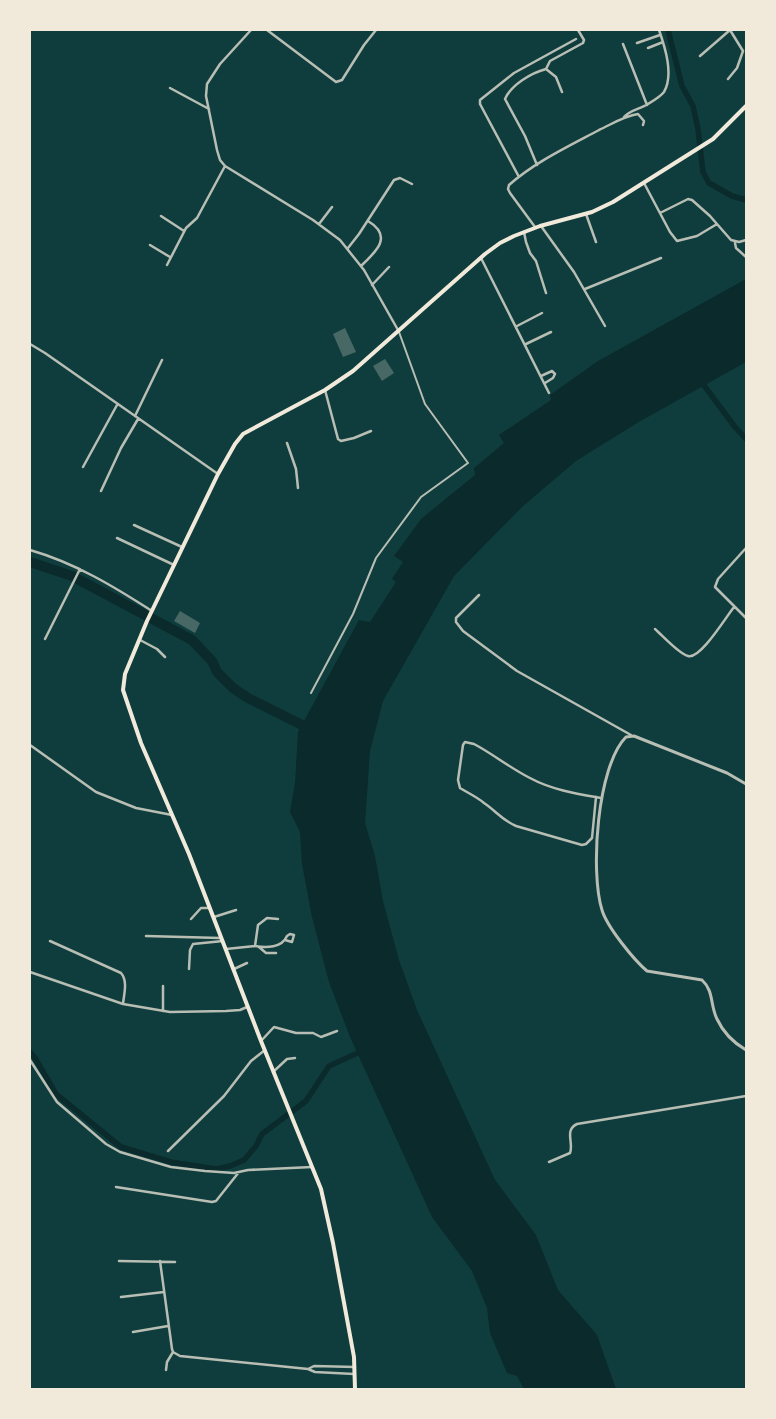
<svg xmlns="http://www.w3.org/2000/svg" width="776" height="1419" font-family="'Fira Sans Condensed',sans-serif">
<style>
.water{fill:#0a2a2b}
.lines{fill:none;stroke-linecap:round;stroke-linejoin:round}
.canal{stroke:#0a2a2b;stroke-width:5.5}
.river{stroke:#0a2a2b;stroke-width:10}
.building{fill:#486865}
.pedestrian{stroke:#b8beb3;stroke-width:2}
.minor{stroke:#b8beb3;stroke-width:2.5}
.tertiary{stroke:#b8beb3;stroke-width:3}
.secondary{stroke:#f1e9da;stroke-width:4}
</style>
<rect width="100%" height="100%" fill="#0f3d3e"/>
<!-- water -->
<path class="water" d="M746,279V362L637,423L576,461L522,507L454,576L383,701L370,751L365,823L375,856L383,901L399,960L417,1010L495,1180L536,1235L558,1290L597,1335L616,1389H524L517,1376L507,1373L490,1333L487,1308L472,1271L432,1217L350,1037L329,982L312,917L302,864L300,832L290,812L295,783L298,732L359,620L370,622L396,582L392,579L403,562L394,556L421,519L475,475L474,468L504,443L499,435L551,400L550,395L598,361Z"/>
<g class="lines">
<!-- canal -->
<path class="canal" d="M668,30L682,86L693,106L698,129L703,172L709,183L732,196L746,200
M700,380L735,427L746,439
M30,1052L35,1058L56,1094L121,1147L171,1162L216,1169L230,1166L244,1160L256,1146L262,1134L306,1101L329,1066L362,1051"/>
<!-- river -->
<path class="river" d="M30,562L72,576L192,640L212,661L217,672L233,688L248,698L312,730"/>
</g>
<!-- building -->
<path class="building" d="M345,328L356,352L343,357L333,334Z
M385,359L394,373L382,381L373,366Z
M180,611L200,623L195,633L174,621Z"/>
<g class="lines">
<!-- pedestrian -->
<path class="pedestrian" d="M311,693L353,614L376,558L421,497L468,463L425,404L399,332"/>
<!-- minor -->
<path class="minor" d="M251,30L220,64L207,84L206,96L217,150L220,160L225,166L313,220L340,240L364,270L398,330
M267,30L336,82L342,80L364,45L376,30
M637,43L660,35
M623,44L647,105
M648,48L663,42
M700,56L730,30
M546,69L550,61L583,43L584,40L578,30
M728,79L737,68L743,51L730,30
M170,88L209,109
M624,117C630,110 640,109 648,104C653,101 660,97 664,92C674,75 665,47 659,30
M537,165L525,136L505,99C511,85 531,73 546,69L556,77L562,92
M519,177L480,104V100L514,73L576,39
M644,183L670,232L677,241L697,236L717,224
M660,213L688,199L692,200L710,216L731,240L739,242L746,240
M586,214L596,242
M161,216L184,231
M319,224L332,207
M541,226L574,272L605,326
M535,227L510,193L508,189L509,185C535,162 569,146 599,130C612,124 624,116 638,114L644,121L643,125
M524,232L526,242L530,253L536,261L546,293
M735,243L736,248L746,257
M150,245L170,257
M348,248L359,234L394,180L400,178L412,184
M481,258L549,393
M167,265L186,228L197,218L225,166
M361,266C377,251 393,236 368,221
M372,285L389,267
M585,289L661,258
M517,326L542,313
M30,344L45,353L218,474
M526,344L551,332
M541,376L552,371L555,374L553,378L545,383
M325,390L338,439L341,441L354,438L371,431
M135,416L162,360
M287,443L296,469L298,488
M83,467L117,405
M101,491L121,448L138,419
M134,525L182,547
M117,538L174,565
M746,548L718,579L715,587L746,618
M30,550C75,563 113,586 152,611
M479,595L456,618V622L463,631L517,671L631,735
M655,629C663,636 679,654 688,656C700,660 726,617 734,607
M45,639L80,569
M140,640L157,649L165,657
M30,745L96,792L136,808L172,815
M596,797L592,838L586,844L582,845L516,826C502,820 496,811 484,803C477,797 468,793 460,788L458,780L463,745L465,742L474,744C493,754 510,768 530,778C552,790 578,794 601,798
M214,917L236,910
M191,919L201,908H209
M146,936L220,938
M50,941L121,973C128,981 124,994 123,1004
M255,946C266,948 282,948 287,936L290,934L294,935L292,942L285,940
M259,947L266,953H276
M226,949L255,946L258,925L267,918L278,919
M189,969L190,950L193,944L223,941
M234,969L247,963
M30,972L123,1004L170,1012L226,1011L240,1010L247,1007
M163,1011V986
M261,1041L274,1027L296,1033H313L321,1037L337,1031
M30,1060L57,1102L106,1144L120,1152L171,1167L205,1171L234,1173L248,1170L312,1167
M273,1072L287,1059L295,1058
M168,1151L224,1096L251,1061L265,1050
M549,1162L570,1153C574,1143 564,1130 577,1124L746,1096
M116,1187L212,1202L216,1201L239,1172
M119,1261L175,1262
M160,1261L172,1349L173,1352L180,1356L308,1369L315,1372L354,1374
M121,1297L164,1292
M133,1332L168,1326
M308,1369L314,1366L355,1367
M166,1370L167,1362L173,1352"/>
<!-- tertiary -->
<path class="tertiary" d="M746,784L727,773L634,736L626,737C597,766 590,872 602,910C607,927 634,960 647,971L702,980C714,991 710,1005 717,1019C723,1032 734,1043 746,1050"/>
<!-- secondary -->
<path class="secondary" d="M355,1389L354,1357L333,1243L321,1189L261,1041L189,854L141,743L123,690L125,674L147,621L218,474L235,444L243,434L325,390L353,371L485,254L500,243L514,236L540,226L592,212L613,202L713,139L746,106"/>
</g>
<!-- border -->
<rect width="776" height="1419" fill="none" stroke="#f1e9da" stroke-width="62"/>
</svg>
